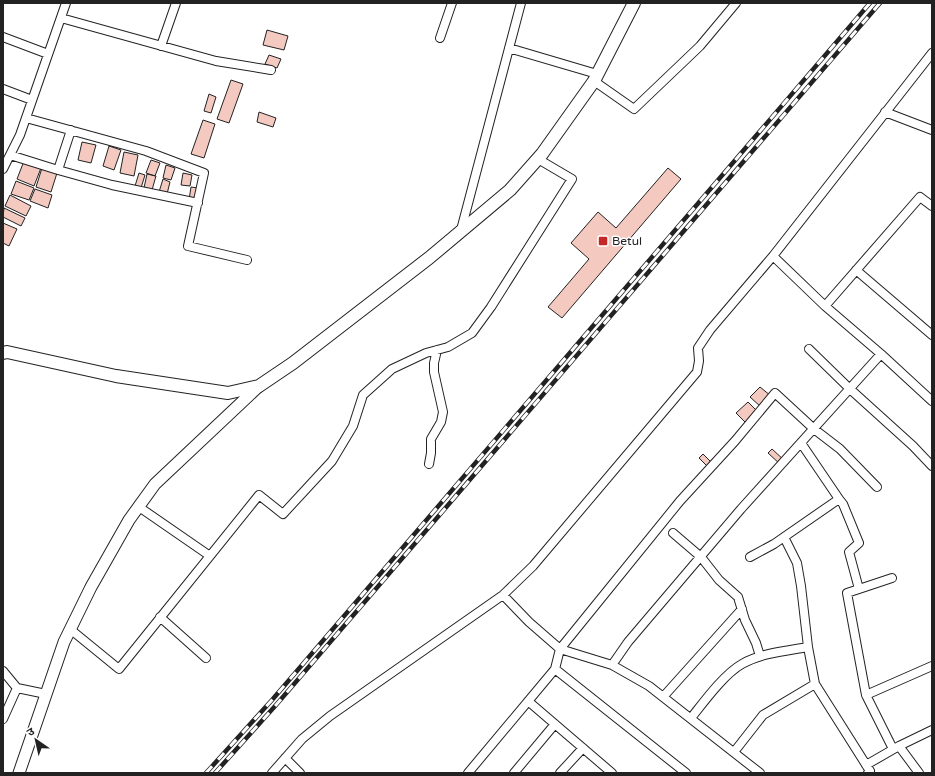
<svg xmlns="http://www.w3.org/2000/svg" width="935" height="776" font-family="'Varela Round','Noto Sans Devanagari',sans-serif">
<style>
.building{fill:#f3c9c0;stroke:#222}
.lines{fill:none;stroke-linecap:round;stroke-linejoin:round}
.minor-casing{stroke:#222;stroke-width:10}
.tertiary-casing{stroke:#222;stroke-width:13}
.secondary-casing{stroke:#222;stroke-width:14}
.minor{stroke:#fff;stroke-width:8}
.tertiary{stroke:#fff;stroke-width:11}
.secondary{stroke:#fff;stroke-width:12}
.rail-casing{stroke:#222;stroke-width:4.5}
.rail{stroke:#fff;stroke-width:3;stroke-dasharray:9;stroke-linecap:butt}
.poi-dot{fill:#c62828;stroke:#fff;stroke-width:1.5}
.labels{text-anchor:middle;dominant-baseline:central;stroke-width:3;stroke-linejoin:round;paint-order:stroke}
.poi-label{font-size:12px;fill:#222;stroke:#fff;text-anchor:start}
</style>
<rect width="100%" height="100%" fill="#fff"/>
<!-- building -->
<path class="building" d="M267,30L288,36L284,50L263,45Z
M269,55L281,59L277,68L265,64Z
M231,80L243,84L229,123L217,119Z
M209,94L216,97L211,113L204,111Z
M259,112L276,118L273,127L257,122Z
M203,120L215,124L204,158L191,154Z
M82,142L96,145L91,163L78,160Z
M109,146L121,150L114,170L103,166Z
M124,152L138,155L134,176L120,173Z
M151,160L160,163L155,176L146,173Z
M24,161L41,168L34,186L17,179Z
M166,165L175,168L171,180L163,178Z
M42,168L57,173L51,192L36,187Z
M668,168L681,179L562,318L548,307L589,259L571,243L598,212L616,228Z
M139,173L145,175L141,188L135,186Z
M183,173L192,175L190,186L181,185Z
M147,174L156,176L152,190L144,188Z
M163,179L170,182L167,194L159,192Z
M16,181L34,188L29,200L11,194Z
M191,187L198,188L196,201L189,200Z
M35,189L52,195L48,208L30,201Z
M10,195L31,206L26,216L5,206Z
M4,208L25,218L21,226L3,217Z
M3,223L17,229L9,246L3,243Z
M760,387L771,396L761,407L750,397Z
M748,402L759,413L747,424L736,413Z
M772,449L785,461L781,465L768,453Z
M703,454L713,464L709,468L699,458Z"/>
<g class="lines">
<!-- minor casing -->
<g class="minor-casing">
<path id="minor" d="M61,18L216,61L271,70
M3,37L48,54
M440,38L452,3
M161,46L176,3
M509,48L597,74
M594,81L634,109L700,46L736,3
M3,89L32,100
M885,112L932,130
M26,118L146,151L204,173L188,246L247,260
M71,130L58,170L112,185L198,203
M10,155L58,170
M3,169L20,135L66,3
M461,230L521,3
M773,256L825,306
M856,270L932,335
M809,349L850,389L913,446L932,466
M881,354L825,306L920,197L932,206
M429,464L431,453V439L441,422L443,412L434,372V363L437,350
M839,499L843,504L859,543L849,552L859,589
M139,507L210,556
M673,533L701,557L719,580L738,597L745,620L756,643L760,656
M750,557L774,544L839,499L801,443
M503,595L529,622L560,649L612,665L649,686L760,773
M160,617L206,658
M70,629L119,669L259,495L283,514L332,461L353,426L363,395L392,369L426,353L448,347L472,333L491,307L572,179L538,159
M808,647L815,684L870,771L868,773
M612,665L628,642L741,509L881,354L932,401
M555,669L686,773
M3,671L17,688L46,694
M866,695L847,593L892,578
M663,697L742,609
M528,701L612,773
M691,718C703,703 724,674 742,664C761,653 786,651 808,647L801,586L797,563L784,537
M3,719L17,688
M899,746L919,773
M893,749L866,695L932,666
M734,752L763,715L815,684
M285,758L300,773
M866,765L899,746L932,730
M272,773L302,739L330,716L503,595L533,566L697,372L699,361L698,348L710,330L773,256L932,53
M468,773L555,669L560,649L680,501L735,441L775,393L814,429L840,449L877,487
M514,773L555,724
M560,773L583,748"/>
</g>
<!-- tertiary casing -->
<g class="tertiary-casing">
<path id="tertiary" d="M19,773L64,642L91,587L129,520L155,484L259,386"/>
</g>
<!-- secondary casing -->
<g class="secondary-casing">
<path id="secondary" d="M3,353L7,352L116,376L228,393L259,386L293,363L429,258L510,190L542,154L594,81L634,3"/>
</g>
<!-- minor -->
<use href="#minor" class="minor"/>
<!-- tertiary -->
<use href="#tertiary" class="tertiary"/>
<!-- secondary -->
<use href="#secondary" class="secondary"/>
<!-- rail casing -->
<g class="rail-casing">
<path id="rail" d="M206,773L272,700L870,3
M215,773L276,705L880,3"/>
</g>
<!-- rail -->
<use href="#rail" class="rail"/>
</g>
<!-- markers -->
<rect class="poi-dot" x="598" y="236" width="10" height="10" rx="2"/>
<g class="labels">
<!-- poi labels -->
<g class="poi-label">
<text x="612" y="241">Betul</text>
</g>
</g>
<!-- border -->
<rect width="935" height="776" fill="none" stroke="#222222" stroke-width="8"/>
<!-- north arrow -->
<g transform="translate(36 740) rotate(326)" stroke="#ffffff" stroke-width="3" paint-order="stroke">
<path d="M0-3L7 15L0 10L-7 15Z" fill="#222222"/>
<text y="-6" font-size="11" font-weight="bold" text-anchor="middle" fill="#222222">उ</text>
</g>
</svg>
